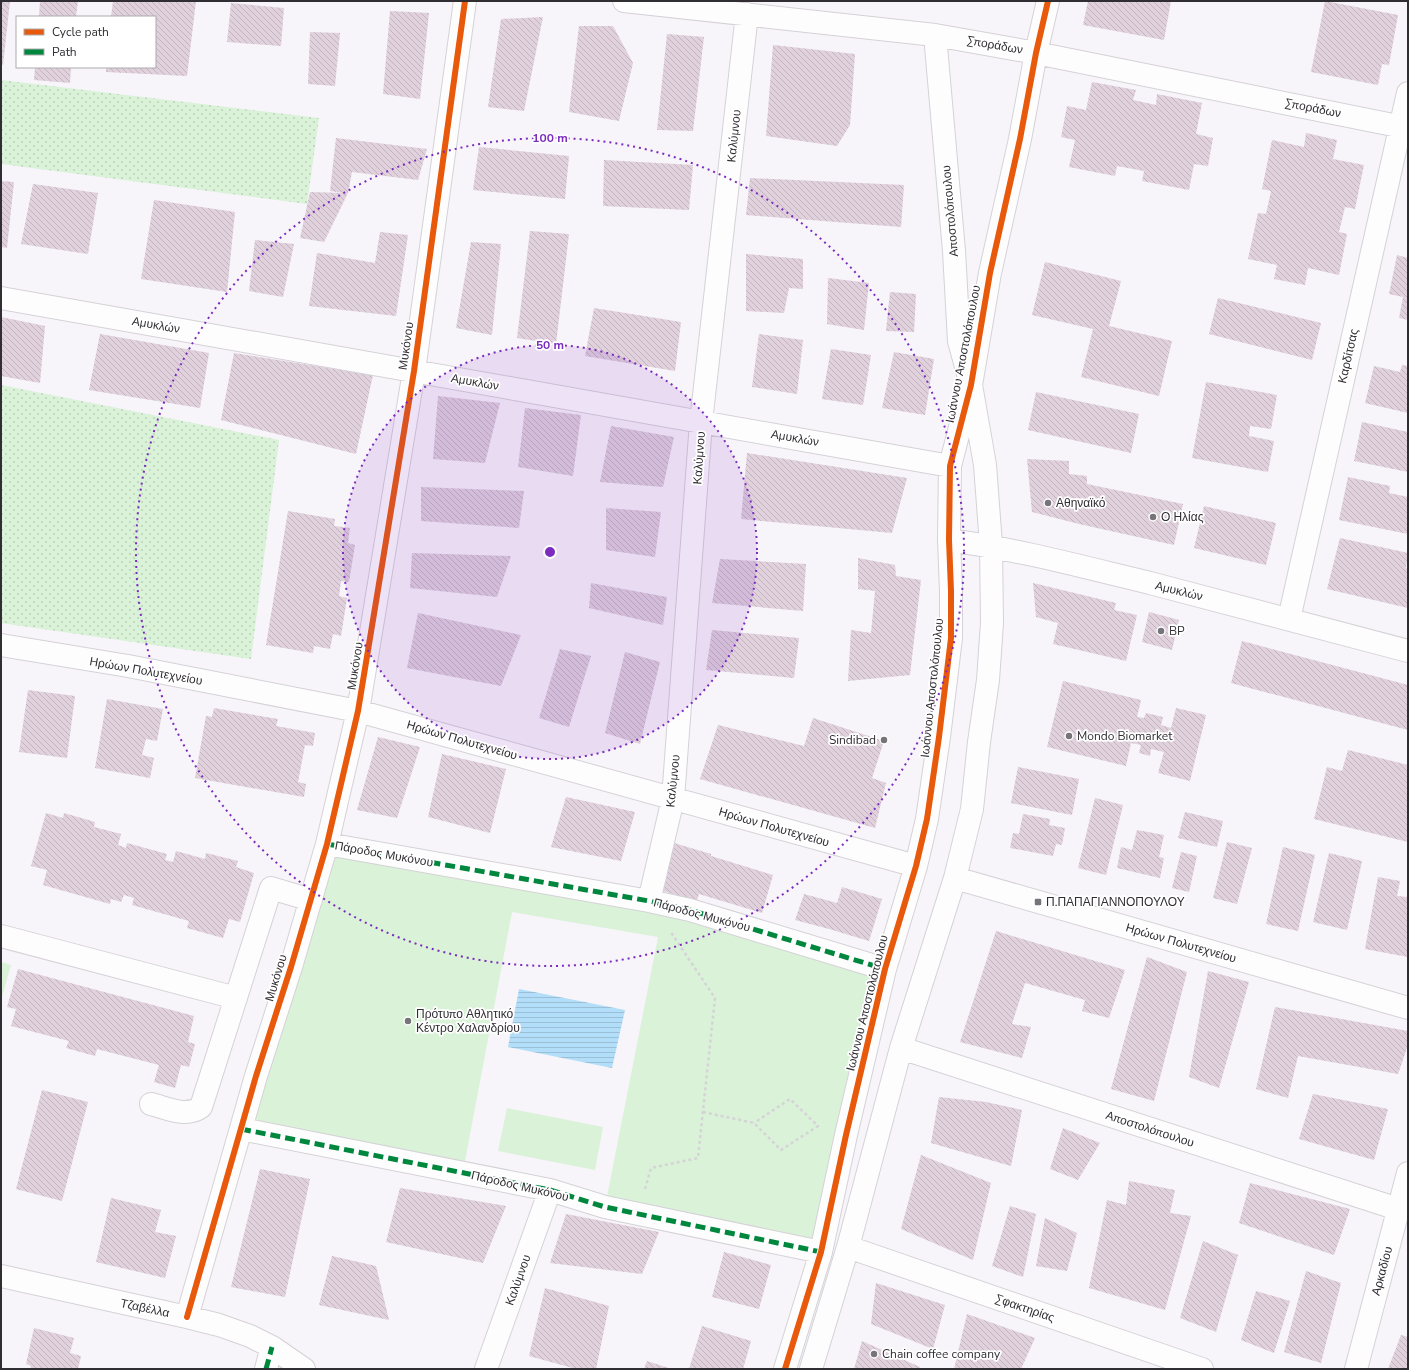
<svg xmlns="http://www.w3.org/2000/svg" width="1409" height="1370" font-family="'Nunito Sans',sans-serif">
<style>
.green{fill:#d9f2d8}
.garden{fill:url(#garden-dots)}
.water{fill:url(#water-rules)}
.building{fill:url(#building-back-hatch)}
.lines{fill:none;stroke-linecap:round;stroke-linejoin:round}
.minor-casing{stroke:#d5d2d7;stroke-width:24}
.path{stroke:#d5d3d6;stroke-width:2.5;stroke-dasharray:3 3;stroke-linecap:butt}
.minor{stroke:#fefdfe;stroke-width:22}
.quiet{stroke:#00873e;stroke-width:5;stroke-dasharray:10 5;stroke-linecap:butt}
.cycleway-casing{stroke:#fff;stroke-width:8}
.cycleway{stroke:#e8590c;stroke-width:6}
.ring{fill:none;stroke:#7b2cbf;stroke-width:2;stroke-dasharray:2 4}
.poi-dot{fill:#767379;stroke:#fff;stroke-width:1.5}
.labels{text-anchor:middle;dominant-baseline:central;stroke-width:3.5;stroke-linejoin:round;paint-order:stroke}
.street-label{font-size:12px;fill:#312e33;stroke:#fff}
.poi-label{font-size:12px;fill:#312e33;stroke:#fff;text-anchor:start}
.centre{fill:#7b2cbf;stroke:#fff;stroke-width:2}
.ring-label{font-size:12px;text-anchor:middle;font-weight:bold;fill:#7b2cbf;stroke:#fff;stroke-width:3.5;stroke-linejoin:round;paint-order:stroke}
</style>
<defs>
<pattern id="garden-dots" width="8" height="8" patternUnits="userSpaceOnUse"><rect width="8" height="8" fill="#d9f2d8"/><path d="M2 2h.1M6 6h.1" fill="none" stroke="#bbd0ba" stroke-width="1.8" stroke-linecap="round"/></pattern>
<pattern id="water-rules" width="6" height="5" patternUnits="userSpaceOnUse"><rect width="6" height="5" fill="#b2def9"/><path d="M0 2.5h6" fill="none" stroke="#9abfd6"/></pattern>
<pattern id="building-back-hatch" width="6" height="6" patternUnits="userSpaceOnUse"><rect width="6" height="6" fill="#e0d1dd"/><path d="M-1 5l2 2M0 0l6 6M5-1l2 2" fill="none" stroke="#c1b4be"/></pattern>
</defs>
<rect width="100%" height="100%" fill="#f7f4fa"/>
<!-- green -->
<path class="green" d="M327,844L649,901L885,969L821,1252L605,1207L658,937L512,912L465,1161L305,1131L241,1129Z
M1,962L11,965L1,1000Z
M507,1108L603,1127L595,1170L498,1151Z"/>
<!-- garden -->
<path class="garden" d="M1,80L319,118L307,204L1,164Z
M1,385L279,440L251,659L1,623Z"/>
<!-- water -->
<path class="water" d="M519,989L625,1010L612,1068L508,1047Z"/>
<!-- building -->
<path class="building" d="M1,1H10L3,65H1Z
M40,1H78L76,17H39Z
M113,1H196L187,76L106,72V67H155V17H111Z
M1088,1H1171L1164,40L1083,25Z
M1325,1L1398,15L1389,65L1382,64L1378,85L1311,72Z
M231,3L284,8L281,46L227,42Z
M390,11L429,13L420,99L383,94Z
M543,17L524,111L488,107L501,19Z
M579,26H613L633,63L619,121L569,112Z
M310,32L340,33L335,86L308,84Z
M667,34L704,37L693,131L657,130Z
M773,45L855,54L850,125L837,146L766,136Z
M35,67H71L70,83L34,80Z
M1092,82L1136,90L1133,100L1156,105L1157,94L1202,103L1196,134L1213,138L1208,166L1194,164L1189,190L1142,181L1144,171L1117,166L1115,176L1069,167L1075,140L1061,137L1067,106L1086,110Z
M1306,133L1337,140L1333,159L1364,165L1355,209L1345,207L1339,232L1347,234L1339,275L1308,268L1305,285L1274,279L1277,265L1248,259L1258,213L1266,214L1271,191L1262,189L1272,140L1304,147Z
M336,138L427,149L418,180L352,172L348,193L324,242L300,238L310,192L344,193L330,191Z
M479,147L569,156L565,199L473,190Z
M604,160L693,165L689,210L603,206Z
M750,178L904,185L901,227L746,215Z
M1,181L14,182L7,248L1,247Z
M33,184L98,193L88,254L21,244Z
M154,200L235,212L227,292L141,279Z
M530,231L569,234L556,344L517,338Z
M380,232L408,235L396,316L309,306L317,253L375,263Z
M255,240L294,244L283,297L249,291Z
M471,242L501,244L492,335L456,328Z
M746,254L803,259V289L789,288L784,313L746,311Z
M1397,255L1408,258V320L1399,318L1403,297L1389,294Z
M1045,262L1121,281L1109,326L1172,341L1159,396L1081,377L1093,329L1032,315Z
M828,278L869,283L864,330L827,324Z
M890,292L916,294L914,332L886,331Z
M1218,298L1321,323L1312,360L1209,334Z
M594,308L681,322L675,371L585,356Z
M1,317L45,326L40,383L1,376Z
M100,334L209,353L200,408L89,390Z
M759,334L803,340L797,394L752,387Z
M831,349L871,355L863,405L822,399Z
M894,352L934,359L925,415L882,408Z
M234,353L373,375L356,454L221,420Z
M1402,365L1408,366V413L1365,403L1374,366L1400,372Z
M1206,382L1277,395L1271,429L1250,426L1249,436L1274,441L1268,472L1192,458Z
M1036,392L1139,414L1131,453L1028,430Z
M438,396L500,403L485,463L433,459Z
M525,408L581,415L573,476L518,467Z
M1362,422L1408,432V472L1354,461Z
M611,426L674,437L663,487L600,482Z
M747,453L907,478L892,533L741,519Z
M1027,459L1069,461V474L1087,476V484L1183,504L1174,545L1079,524L1032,512Z
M1348,477L1390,486L1389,493L1408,497V534L1339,520Z
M421,487L524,491L519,528L421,521Z
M1204,506L1276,523L1266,565L1194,548Z
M606,508L661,512L655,557L606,550Z
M288,511L335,519L334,526L350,528L348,543L355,545L349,582L341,581L340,589L339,596L347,598L341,636L333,634L330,649L314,646L313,653L266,645Z
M1340,538L1408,553L1406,568L1408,569V608L1327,589Z
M412,553L511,556L497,597L410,588Z
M858,558L895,565L896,576L921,580L910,675L848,681L851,630L871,633L875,591L858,589Z
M720,559L806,564L803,611L712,603Z
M591,583L667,597L663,625L589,608Z
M1033,583L1116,603L1114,610L1137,615L1126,661L1053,644L1058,623L1036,617Z
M1149,612L1179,620L1172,650L1142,642Z
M418,613L521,635L501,686L407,668Z
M712,630L799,638L794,678L706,670Z
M1242,641L1408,685V730L1231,683Z
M560,649L591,656L569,727L539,718Z
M625,652L660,662L640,744L605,733Z
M1063,681L1141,700L1137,717L1144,718L1146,713L1163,717L1161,725L1171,728L1176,708L1206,715L1190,781L1158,773L1164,752L1151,749L1150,756L1139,753L1141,745L1131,743L1126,766L1047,747Z
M28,690L75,696L67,758L19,752Z
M107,699L163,709L157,741L146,739L142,755L154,758L150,778L95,768Z
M214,708L278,719L276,726L315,733L313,746L305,745L298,782L306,784L304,797L195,778L206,716L212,717Z
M813,718L884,741L872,778L886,783L875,828L700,779L718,725L804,746Z
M378,737L420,747L397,818L357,810Z
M1348,750L1408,765V842L1314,819L1327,767L1342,771Z
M442,754L506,769L490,833L428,817Z
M1018,767L1079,779L1072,815L1011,803Z
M566,797L635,812L621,861L551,847Z
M1095,798L1123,805L1106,875L1078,868Z
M1185,812L1223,821L1217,847L1178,838Z
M46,813L63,818L64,813L95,822L94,827L121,834L118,845L126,848L127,843L167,854L165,860L173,862L176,851L205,859L206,853L238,861L236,867L254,873L240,922L229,919L223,938L187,928L189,921L132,905L134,898L124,895L121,902L111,899L110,904L43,885L47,870L31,866Z
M1023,814L1050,819L1049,825L1065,828L1062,845L1056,844L1053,856L1010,848L1013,833L1019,834Z
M1137,830L1164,835L1159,857L1164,858L1160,878L1117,868L1121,847L1132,850Z
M1227,842L1252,848L1237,904L1213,898Z
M674,843L711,854V856L773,875L762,913L699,894L697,901L659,890Z
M1283,847L1315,855L1298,931L1266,924Z
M1181,852L1197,856L1189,892L1172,888Z
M1329,853L1362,861L1347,930L1313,922Z
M1378,877L1400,881L1397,896L1408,897V957L1365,949Z
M842,887L882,899L869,941L829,929L795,920L804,894L837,903Z
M996,931L1125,970L1109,1018L1082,1011L1085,1000L1025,983L1012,1024L1031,1027L1022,1058L960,1042Z
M1147,957L1187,972L1154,1101L1111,1089Z
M18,969L194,1016L188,1042L195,1044L189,1067L181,1065L175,1088L154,1082L159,1065L97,1049L95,1056L66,1048L69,1041L11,1026L16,1009L7,1007Z
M1208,971L1249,982L1219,1088L1189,1077Z
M1275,1007L1408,1031V1045L1398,1074L1298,1056L1288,1098L1256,1089Z
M42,1090L88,1102L62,1201L16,1189Z
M1313,1094L1388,1109L1374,1160L1299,1139Z
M939,1097L986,1102L1022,1110L1011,1166L931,1143Z
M1063,1128L1100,1143L1078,1180L1050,1169Z
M921,1155L991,1183L973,1260L901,1229Z
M260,1169L310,1179L285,1297L231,1287Z
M1129,1181L1175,1190L1170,1213L1191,1216L1165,1310L1089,1288L1107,1200L1126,1205Z
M1250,1183L1350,1209L1334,1255L1239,1223Z
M400,1188L506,1206L483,1263L386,1242Z
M111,1198L161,1210L155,1232L176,1236L165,1278L96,1262Z
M1010,1206L1036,1214L1023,1277L992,1266Z
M566,1214L659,1232L642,1274L550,1263Z
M1045,1218L1077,1233L1067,1271L1036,1266Z
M1203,1241L1238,1255L1216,1332L1180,1318Z
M724,1252L771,1265L759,1309L712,1297Z
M332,1256L376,1266L389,1320L319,1305Z
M1306,1271L1341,1283L1321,1363L1284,1352Z
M876,1283L945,1305L933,1349L871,1324Z
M545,1288L609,1306L596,1369H576L529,1356Z
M1256,1291L1290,1301L1274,1353L1241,1340Z
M967,1314L1035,1338L1021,1369H954Z
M702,1326L751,1341L743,1369H689Z
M34,1328L74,1338L70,1353L81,1356L78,1369H30L31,1366L26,1364Z
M1401,1335L1408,1337V1369H1388Z
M862,1341L920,1367V1369H854Z
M647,1361L672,1369H644Z"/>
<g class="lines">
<!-- minor casing -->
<g class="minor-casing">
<path id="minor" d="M624,1L935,35L1036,53L1408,128
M1,298L950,466
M949,540C1017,549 1083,567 1150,583C1236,605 1322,628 1408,651
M1289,619L1408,93
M1,645L128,666L358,711L916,866
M327,844L649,901L690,910L885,969
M955,878L1408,1008
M649,901L673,799L701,422L747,14
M1,936L236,998
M901,1048L1398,1209
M151,1104C167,1108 186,1118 201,1107L271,888L311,900
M241,1129L550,1190L605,1207L821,1252
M848,1247L1202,1369
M1,1276L187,1317L219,1325L250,1336L272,1347L304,1369
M187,1317L256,1076L291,967L327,844L358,711L414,371L465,1
M266,1369L272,1347
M486,1369L550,1190
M785,1369L821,1252L846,1135L885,969L916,866L927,819L939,737L951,638V591L949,540L950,466L971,385L990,273L1020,139L1036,53L1048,1
M811,1369L848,1247L901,1048L955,878L972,809L979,742L988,680L992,623L991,545L985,465L971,385L959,341L954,251L935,35
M1356,1369L1408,1173"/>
</g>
<!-- path -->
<path class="path" d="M703,1112L754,1123L781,1150L818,1126L790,1099L754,1123
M645,1189L651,1168L698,1158L715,998L670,931"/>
<!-- minor -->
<use href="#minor" class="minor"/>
<!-- quiet -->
<path class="quiet" d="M327,844L649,901L690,910L885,969
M241,1129L550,1190L605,1207L821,1252
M266,1369L272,1347"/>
<!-- cycleway casing -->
<g class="cycleway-casing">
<path id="cycleway" d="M187,1317L256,1076L291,967L327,844L358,711L414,371L465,1
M785,1369L821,1252L846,1135L885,969L916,866L927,819L939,737L951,638V591L949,540L950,466L971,385L990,273L1020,139L1036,53L1048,1"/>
</g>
<!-- cycleway -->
<use href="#cycleway" class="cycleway"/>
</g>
<!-- distance rings -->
<circle cx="550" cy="552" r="207" fill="#7b2cbf" fill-opacity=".12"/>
<g class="ring">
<circle cx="550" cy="552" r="207"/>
<circle cx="550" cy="552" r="414"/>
</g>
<!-- markers -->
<g class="poi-dot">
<circle cx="1048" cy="503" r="4"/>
<circle cx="1153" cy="517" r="4"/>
<circle cx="1161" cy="631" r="4"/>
<circle cx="1069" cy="736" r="4"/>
<circle cx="884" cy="740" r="4"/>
<rect x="1034" y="898" width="8" height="8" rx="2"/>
<circle cx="408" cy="1021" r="4"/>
<circle cx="874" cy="1354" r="4"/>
</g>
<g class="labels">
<!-- street labels -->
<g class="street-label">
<text transform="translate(995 45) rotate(10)">Σποράδων</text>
<text transform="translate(1313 108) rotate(11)">Σποράδων</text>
<text transform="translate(734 136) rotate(-84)">Καλύμνου</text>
<text transform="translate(950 211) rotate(-95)">Αποστολόπουλου</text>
<text transform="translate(156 325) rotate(10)">Αμυκλών</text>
<text transform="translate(406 346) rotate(-82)">Μυκόνου</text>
<text transform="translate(963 354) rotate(-79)">Ιωάννου Αποστολόπουλου</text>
<text transform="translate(1348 356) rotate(-77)">Καρδίτσας</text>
<text transform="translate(475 382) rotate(10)">Αμυκλών</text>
<text transform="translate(795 438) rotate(10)">Αμυκλών</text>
<text transform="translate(699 458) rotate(-86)">Καλύμνου</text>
<text transform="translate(1179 591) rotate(14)">Αμυκλών</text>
<text transform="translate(355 666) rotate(-81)">Μυκόνου</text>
<text transform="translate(146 671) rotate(10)">Ηρώων Πολυτεχνείου</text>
<text transform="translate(932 688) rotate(-84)">Ιωάννου Αποστολόπουλου</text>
<text transform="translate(462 740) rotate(16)">Ηρώων Πολυτεχνείου</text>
<text transform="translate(673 781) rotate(-84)">Καλύμνου</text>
<text transform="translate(774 827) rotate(16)">Ηρώων Πολυτεχνείου</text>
<text transform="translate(384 854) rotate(10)">Πάροδος Μυκόνου</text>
<text transform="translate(702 915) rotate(15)">Πάροδος Μυκόνου</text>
<text transform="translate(1181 943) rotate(16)">Ηρώων Πολυτεχνείου</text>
<text transform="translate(276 978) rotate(-73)">Μυκόνου</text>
<text transform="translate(867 1003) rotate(-76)">Ιωάννου Αποστολόπουλου</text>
<text transform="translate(1150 1129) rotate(18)">Αποστολόπουλου</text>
<text transform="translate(520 1186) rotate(13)">Πάροδος Μυκόνου</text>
<text transform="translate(1382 1271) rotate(-75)">Αρκαδίου</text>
<text transform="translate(518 1280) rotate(-70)">Καλύμνου</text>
<text transform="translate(145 1308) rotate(12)">Τζαβέλλα</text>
<text transform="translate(1025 1308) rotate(19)">Σφακτηρίας</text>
</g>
<!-- poi labels -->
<g class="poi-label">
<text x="1056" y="503">Αθηναϊκό</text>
<text x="1161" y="517">Ο Ηλίας</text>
<text x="1169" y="631">BP</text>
<text x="1077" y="736">Mondo Biomarket</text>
<text x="876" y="740" text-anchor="end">Sindibad</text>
<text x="1046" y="902">Π.ΠΑΠΑΓΙΑΝΝΟΠΟΥΛΟΥ</text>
<text x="416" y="1014">Πρότυπο Αθλητικό<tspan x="416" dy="14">Κέντρο Χαλανδρίου</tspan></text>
<text x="882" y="1354">Chain coffee company</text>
</g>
</g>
<circle cx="550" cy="552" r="6" class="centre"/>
<g class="ring-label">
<text x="550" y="142">100 m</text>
<text x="550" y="349">50 m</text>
</g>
<!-- border -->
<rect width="1409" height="1370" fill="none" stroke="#312e33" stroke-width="4"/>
<!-- legend -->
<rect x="16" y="16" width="140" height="52" fill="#ffffff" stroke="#adabad"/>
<rect x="24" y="29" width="20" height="6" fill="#e8590c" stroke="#adabad"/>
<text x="52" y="36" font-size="12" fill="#312e33">Cycle path</text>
<rect x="24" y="49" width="20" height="6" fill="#00873e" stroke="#adabad"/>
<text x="52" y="56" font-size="12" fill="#312e33">Path</text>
</svg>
